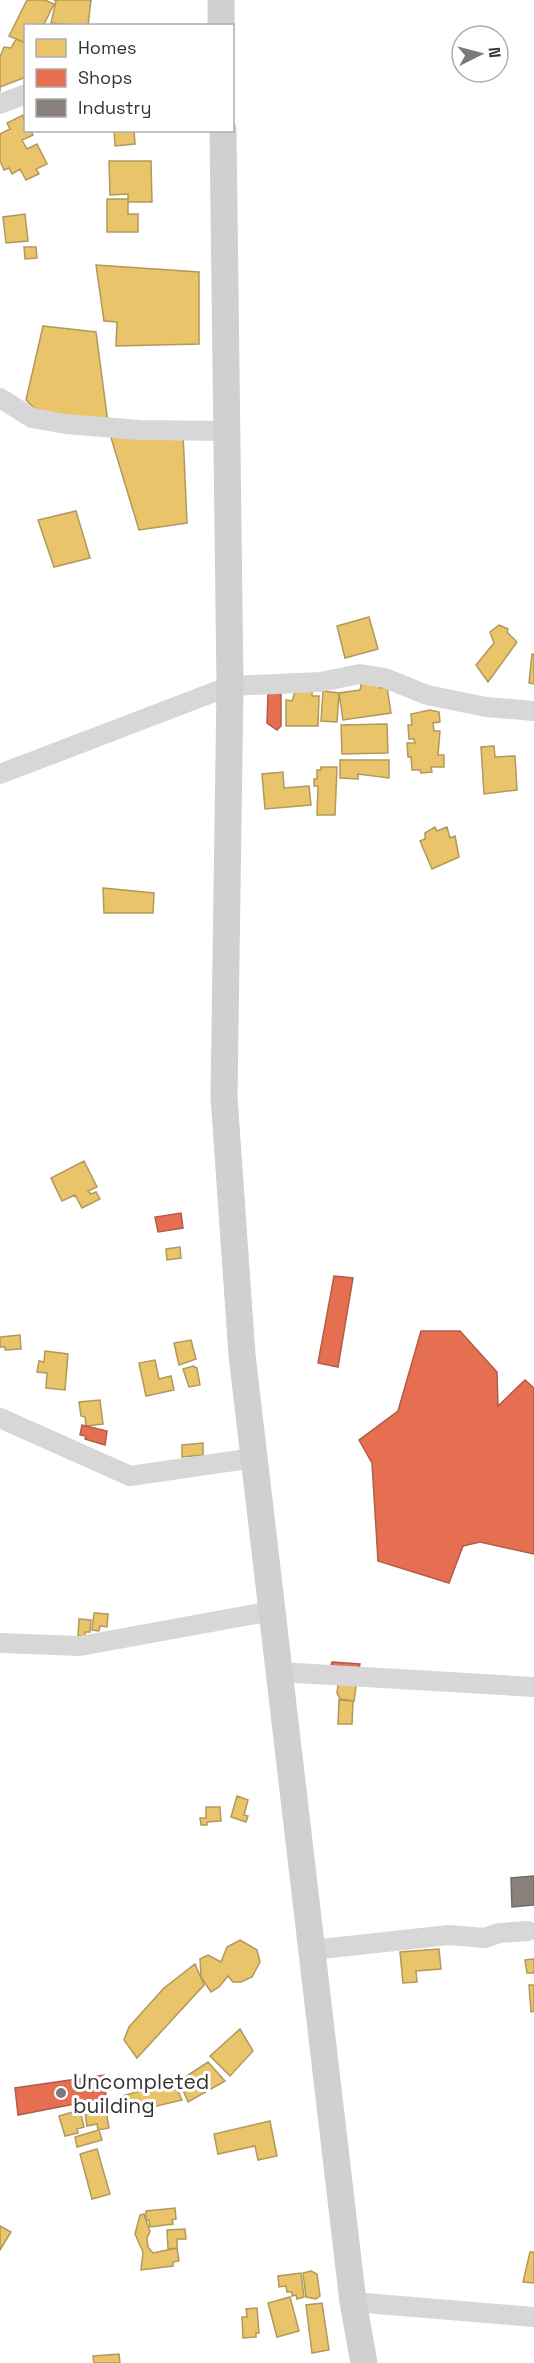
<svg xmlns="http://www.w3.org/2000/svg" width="534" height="2363" font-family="'Space Grotesk',sans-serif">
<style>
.homes{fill:#e9c46a;stroke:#b2985a;stroke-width:1.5}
.shops{fill:#e76f51;stroke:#b15d48;stroke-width:1.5}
.industry{fill:#8a817c;stroke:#706a66;stroke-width:1.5}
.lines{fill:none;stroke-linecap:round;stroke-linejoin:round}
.minor{stroke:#d7d7d7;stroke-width:20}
.secondary{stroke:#d0d0d0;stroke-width:27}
.poi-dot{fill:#7a7a7a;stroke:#fff;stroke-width:2}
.labels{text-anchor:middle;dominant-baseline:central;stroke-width:6;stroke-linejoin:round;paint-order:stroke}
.poi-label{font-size:21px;fill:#333;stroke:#fff;text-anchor:start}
</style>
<rect width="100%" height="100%" fill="#fff"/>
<!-- homes -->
<path class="homes" d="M27,0H45L54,4L43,26H26V43L9,36Z
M54,0H91L88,26L51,23L56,1Z
M16,39L26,43V77L0,87V92V57L4,47L11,48Z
M23,115L26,130H31L33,135L22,140L27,149L37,144L47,164L36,169L39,174L26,180L20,169L12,174L9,168L4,170L0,161V134L10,129L7,123Z
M114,130H134L135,144L115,146Z
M109,161H151L152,202H128V194L110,195Z
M107,199H128V214H138V232H107Z
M25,214L28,241L6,243L3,217Z
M24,247H36L37,258L25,259Z
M96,265L199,272V344L116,346L117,322L104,321Z
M43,326L96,332L108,423L43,416L26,400Z
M109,431L183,433L187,523L139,530Z
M76,511L90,558L54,567L38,520Z
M369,617L378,649L345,658L337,626Z
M499,625L508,629L507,632L517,642L488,682L476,665L494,643L490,632Z
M532,654H534V684L529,683Z
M379,679L380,688L387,687L391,713L343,720L339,693L360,690L362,681Z
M312,688V696H319L318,726H286V700L292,701L295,692Z
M323,691L339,693L337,722L321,721Z
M430,710L439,712L440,722L433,723L434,731H440L438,755H444V767H431L432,772L421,773L420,770H412L411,757H408L407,743H415L414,739H409L408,725H412L411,714Z
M387,724L388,753L342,754L341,725Z
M494,746L495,757L515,756L517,790L484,794L481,747Z
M340,760H389V778L358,774V779L340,778Z
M321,767H337L335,815H317L318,786H314V779H317V770H321Z
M283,772L284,788L309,786L311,805L265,809L262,774Z
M435,827L437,831L447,827L450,838L455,836L459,857L432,869L420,841L425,839V833Z
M103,888L154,893L153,913H104Z
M84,1161L97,1187L88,1191L91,1194L96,1192L100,1199L82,1208L75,1195L62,1201L51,1178Z
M180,1247L181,1258L167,1260L166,1249Z
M20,1335L21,1349L5,1350V1347H0V1337Z
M191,1340L196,1359L179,1365L174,1343Z
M45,1351L68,1354L65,1390L46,1388L47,1373L37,1372L39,1361L44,1362Z
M155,1360L159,1379L171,1376L174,1390L146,1396L139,1363Z
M193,1366L197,1368L200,1385L189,1387L183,1369Z
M100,1400L103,1424L86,1426L85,1417L81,1416L79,1402Z
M203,1443V1455L182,1457V1445Z
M94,1613L108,1614L107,1627L100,1626L99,1631L92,1630Z
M79,1619L91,1620L90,1632H85V1637L78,1636Z
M339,1677L357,1679L354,1701L340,1699L337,1693Z
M339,1700L353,1701L352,1724H338Z
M237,1796L248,1800L244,1815L248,1816L246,1822L231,1817Z
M206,1807H220L221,1821L207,1822V1825H201L200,1818H206Z
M240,1940L257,1950L260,1962L252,1977L241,1982H233L228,1976L219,1987L211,1992L201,1977L200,1959L208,1955L221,1962L227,1947Z
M439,1949L441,1969L416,1971L417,1982L403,1983L400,1952Z
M534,1959V1973H527L525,1960Z
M195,1964L204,1985L137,2058L124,2040L129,2027L164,1988Z
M529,1985H534V2011L531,2012Z
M240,2029L253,2051L230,2076L210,2056Z
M208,2062L225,2081L188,2102L179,2081Z
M174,2082L182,2100L118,2115V2097Z
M80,2110L84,2127L77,2129L78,2133L65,2136L59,2116Z
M106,2110L109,2128L98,2130L97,2124L87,2126L85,2114Z
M270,2121L277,2156L258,2160L255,2146L218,2154L214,2134Z
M99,2130L102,2140L77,2147L75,2137Z
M97,2149L110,2194L92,2199L80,2154Z
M175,2208L176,2219L172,2220L173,2224L150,2227L149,2220H146V2211Z
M144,2214L150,2232L147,2238L148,2247L153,2253L177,2248L179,2261L173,2262V2266L141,2270L143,2252L135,2234L140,2215Z
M0,2226L11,2232L0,2250Z
M185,2229L186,2239H177V2248L168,2249L167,2230Z
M530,2252H534V2283L523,2282Z
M311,2271L317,2274L320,2296L316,2299L306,2297L303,2273Z
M301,2273L304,2297L297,2299L296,2295L292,2296V2292H287L286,2286L279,2287L278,2276Z
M290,2297L299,2331L277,2337L268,2303Z
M322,2303L329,2350L312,2353L306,2305Z
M257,2308L259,2333H256V2337L243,2338L242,2317H247L246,2309Z
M119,2354L120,2363H94L93,2356Z"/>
<!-- shops -->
<path class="shops" d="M268,693H281V726L277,730L267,723Z
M181,1213L183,1228L158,1232L155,1217Z
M334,1276L353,1278L338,1367L318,1363Z
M421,1331H460L497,1372L498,1406L525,1380L534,1388V1554L480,1542L463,1546L449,1583L378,1561L372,1463L359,1440L398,1411Z
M82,1425L107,1431L105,1445L85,1439L86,1436L80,1435Z
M332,1662L360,1664L357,1677L328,1678Z
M104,2075L106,2098L18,2115L15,2088Z"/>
<!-- industry -->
<path class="industry" d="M534,1876V1905L512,1907L511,1878Z"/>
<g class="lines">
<!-- minor -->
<path class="minor" d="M0,104L26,94
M0,398L32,418L66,424L139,430L228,431
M0,774L230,686L320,682L360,674L385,678L427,695L486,707L534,711
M0,1418L130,1476L254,1458
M0,1643L80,1646L272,1611
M279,1672L534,1687
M312,1950L449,1935L485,1938L499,1933L528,1931
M353,2302L534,2317"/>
<!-- secondary -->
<path class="secondary" d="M221,0V26
M223,130L230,686L224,1097L242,1355L353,2302L364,2363"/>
</g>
<!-- markers -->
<circle class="poi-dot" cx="61" cy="2093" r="6"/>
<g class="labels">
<!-- poi labels -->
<g class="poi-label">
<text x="73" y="2081">Uncompleted<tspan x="73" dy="24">building</tspan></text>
</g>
</g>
<!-- legend -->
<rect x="24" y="24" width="210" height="108" fill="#ffffff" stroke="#adadad" stroke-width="1.5"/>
<rect x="36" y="39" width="30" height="18" fill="#e9c46a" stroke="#adadad" stroke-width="1.5"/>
<text x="78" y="54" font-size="18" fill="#333333">Homes</text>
<rect x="36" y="69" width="30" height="18" fill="#e76f51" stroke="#adadad" stroke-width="1.5"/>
<text x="78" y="84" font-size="18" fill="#333333">Shops</text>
<rect x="36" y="99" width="30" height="18" fill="#8a817c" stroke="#adadad" stroke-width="1.5"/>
<text x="78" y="114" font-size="18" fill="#333333">Industry</text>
<!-- north arrow -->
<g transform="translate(480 54) rotate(84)"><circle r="28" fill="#ffffff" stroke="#adadad" stroke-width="1.5"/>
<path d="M0-4.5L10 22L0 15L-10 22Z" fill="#7a7a7a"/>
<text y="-9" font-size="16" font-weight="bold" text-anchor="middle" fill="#333333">N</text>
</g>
</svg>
